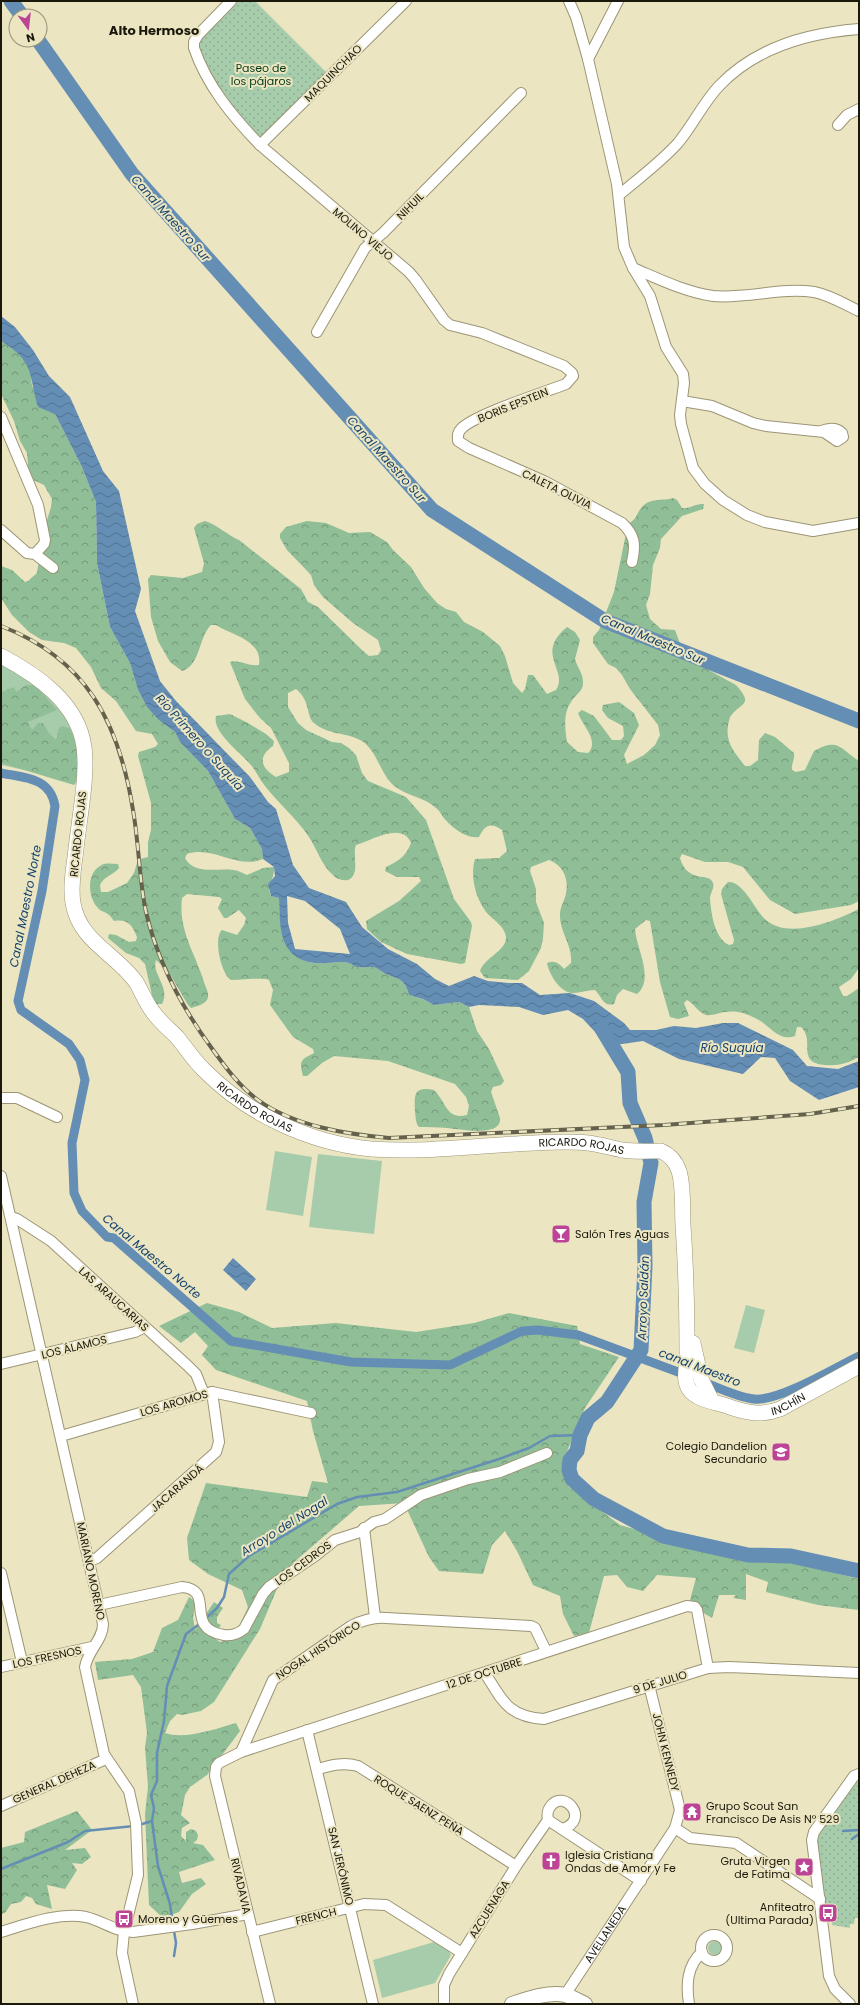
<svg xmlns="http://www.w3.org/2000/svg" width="860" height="2005" font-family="Poppins,sans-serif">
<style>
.grass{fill:#a7ccab}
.forest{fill:url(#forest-crowns)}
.park{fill:url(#park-dots)}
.water{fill:url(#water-waves);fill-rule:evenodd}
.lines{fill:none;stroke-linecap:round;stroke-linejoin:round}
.stream{stroke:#658eb5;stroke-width:2.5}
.canal{stroke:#658eb5;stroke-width:9}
.river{stroke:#658eb5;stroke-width:15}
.street-casing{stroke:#9b9575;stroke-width:12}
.secondary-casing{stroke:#9b9575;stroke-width:16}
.primary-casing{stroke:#9b9575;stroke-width:16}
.street{stroke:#fff;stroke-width:10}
.secondary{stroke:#fff;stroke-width:14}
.primary{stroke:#fff;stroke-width:15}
.rail-casing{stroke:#64614c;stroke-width:4}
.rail{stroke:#ebe5c2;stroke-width:2.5;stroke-dasharray:8;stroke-linecap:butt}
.labels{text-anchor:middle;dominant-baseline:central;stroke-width:4;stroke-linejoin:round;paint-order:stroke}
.park-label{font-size:11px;fill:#023813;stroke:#ebe5c2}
.street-label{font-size:11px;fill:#1a180b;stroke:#ebe5c2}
.poi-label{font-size:11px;fill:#1a180b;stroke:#ebe5c2;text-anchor:start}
.water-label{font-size:12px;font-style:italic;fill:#15436b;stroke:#ebe5c2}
.quarter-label{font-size:13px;font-weight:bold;fill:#1a180b;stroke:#ebe5c2}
</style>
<defs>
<pattern id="forest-crowns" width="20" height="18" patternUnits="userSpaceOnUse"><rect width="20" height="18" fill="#90be96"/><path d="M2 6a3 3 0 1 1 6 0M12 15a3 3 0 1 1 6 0" fill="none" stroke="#759979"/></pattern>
<pattern id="park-dots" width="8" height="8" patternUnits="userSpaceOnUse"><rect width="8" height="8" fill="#a7ccab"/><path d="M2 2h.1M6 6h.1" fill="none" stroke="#8fae92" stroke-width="1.8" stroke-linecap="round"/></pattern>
<pattern id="water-waves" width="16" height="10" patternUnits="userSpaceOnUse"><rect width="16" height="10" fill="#658eb5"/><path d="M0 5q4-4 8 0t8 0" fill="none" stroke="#527391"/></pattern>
</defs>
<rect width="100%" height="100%" fill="#ebe5c2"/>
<!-- grass -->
<path class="grass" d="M1,660L46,688L79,738L75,781L1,765Z
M275,1151L312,1157L303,1216L266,1210Z
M318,1154L382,1161L374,1234L309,1227Z
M746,1305L765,1310L754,1353L734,1348Z
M708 1948a7 7 0 1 1 14 0a7 7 0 1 1-14 0Z
M434,1942L448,1950L451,1955L435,1983L382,1998L373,1960Z"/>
<!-- forest -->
<path class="forest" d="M1,341L17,351L30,368L32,386L55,414L81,465L96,502L97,563L110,627L130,663L138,690L147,707L175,732L180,742L208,771L235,819L250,828L262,849L263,859C237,870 213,845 187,854L185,858C195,877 222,866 238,871C241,872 244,874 247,875L263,868L274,867C275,881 265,882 271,896L279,898C280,925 280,959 315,963C324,964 334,962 343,962C349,962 352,965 357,967C362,968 368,967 373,967C378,968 382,972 386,974C400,980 405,979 409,995L423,999L434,1005L459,1002L469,1007L477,1031L489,1049L504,1081L501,1085L493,1087L491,1092L500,1118C502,1138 459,1129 447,1128C438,1127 428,1127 419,1127C415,1122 416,1117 415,1112C414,1094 414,1086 434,1090C447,1103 446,1120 467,1115L469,1106L466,1097L455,1084L388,1061L334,1056L322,1063L307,1076H303C299,1061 300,1060 314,1053L313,1049L293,1037L270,1005L273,990L269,980C265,977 239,980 231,980C221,974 213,938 222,930L237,935L244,925L246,918L239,910L227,918H224L218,908L222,899L219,897L187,894L182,898C178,930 195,953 204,982C205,986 209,992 208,997C207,1004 197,1006 191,1008L188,1005L168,971L156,960C151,974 171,987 162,1004H154L145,964L139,958L126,953L108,938L109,934L116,935L129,942L136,941L137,937C132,925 128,919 114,921C106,909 103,914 98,908C88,898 86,874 100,866C105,862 112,864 118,864L119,868C114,875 104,876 100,885L101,892H108L127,883L134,873L137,863L140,859L148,857V842L151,830V803L138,756L139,752L155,747L158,744L152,734L136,731L116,701L101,688L91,667L76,648L64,643L42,640L29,632L12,615L1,598V566L12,570L25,582L28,581L37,573L43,534L51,507L52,499L44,485L29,478L26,471L28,464L27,453L20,441L14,421L1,394Z
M673,498L677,500L682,508C690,509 696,503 704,504L703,509L682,516L673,526L661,539L660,548L653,565L650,594L646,605L650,619L661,629L675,630L685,657L736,685C755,706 740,702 730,717C723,740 732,749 745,766H750L758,760L759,740L765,733L775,737L794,753C795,760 791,764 792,770L796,772L805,770L814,751C839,737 840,749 859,761V901L851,905L795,914L770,900L743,867L728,862H705L682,854L680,858C687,884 710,872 713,883C715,888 710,893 710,898C711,912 714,938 729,945L733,944L734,940L721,894L722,889L728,882C744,881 755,911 766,920C789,940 835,921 859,909V968L851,979L839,987L843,996H847L859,988V1057C849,1063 838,1066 826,1065C795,1063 816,1041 801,1027H797L795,1036C778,1042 770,1025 757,1019C746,1013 737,1010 724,1012C719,1013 712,1016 706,1015C697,1012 694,1003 687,1000L684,1003L689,1016L678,1019L670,1017L660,982L650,921L646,920L635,929C636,948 655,979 637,994L623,989L617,995L614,1004C603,1007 602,997 595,990C588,990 580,993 573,993C560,993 549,974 547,963C554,960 559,963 564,969L571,963C573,946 559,931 560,914C560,907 565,900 566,893C569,879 563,865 549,860L531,867L530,871L536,889V902L544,923L543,938L541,948L529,971L518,980L485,978L480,971C484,958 506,951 506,938C506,927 493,920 486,912C475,897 470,876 475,859L499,858L507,851L502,830C490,822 485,825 479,837C466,839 451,827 443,817C441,814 439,810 436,808C423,796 404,796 391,783C380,771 376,750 362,741C347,732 327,735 314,723C306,717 311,701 296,689L288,693V707L298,723L306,730L332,742L341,743L349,748L356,755L362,773L368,781L406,797L426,820L454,899L471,922L472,926L465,963L461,964L407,954L381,942L367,929L366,921L399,901L421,881L419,877H397L385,871L386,867C399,861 406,856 411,843C402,821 371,841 356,845C352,855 360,872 350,879C345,882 336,879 333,875C322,866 317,849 309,837C295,816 274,800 260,779C257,774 254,768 250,764C240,752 212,732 216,716L230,714L248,723L266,734L274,741L273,746C257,757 261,768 276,777L289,772V763L271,728L260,718L245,699L230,662C239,659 249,667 259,665C263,640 231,635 216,625H211C198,638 201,665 182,671L170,662L158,641L151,617L148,579L151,575L183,578L202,572L204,563L194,528L197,524L205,521C218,525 227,535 239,540L301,589L308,602L318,607L362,650L369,656L378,655L381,650L378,640L353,623L323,597L314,585L311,575L287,550L280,538V534L286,527L307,521L326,523L349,533L370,532L387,542L393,550L411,567L424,588L437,603L446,609L456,612L464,622L483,632L500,646L505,656L513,683L522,693L525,689L528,675H533L547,694L556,690C569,670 534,654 567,627L575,632L580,640L575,659C577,667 583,673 583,682C584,691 575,695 571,702C563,713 565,729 567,742L578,752L588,753C600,741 582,725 578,713L582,710L594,716L612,740H621L624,736L623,726L608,718L602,710L603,705L619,702L634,713L639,725L624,755L627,764L644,755L655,745L660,735L658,725L630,689L622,675L616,668L608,664L593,643V637L599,630L614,592L628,524C639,517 635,515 642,507C649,498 663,501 673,498Z
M26,685H35L57,710L28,722L32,730L38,723H43L49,733L56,740L59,728L62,726L69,728L82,753L79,779L74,785L1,763V692L14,687L16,692Z
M207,1303L239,1312L272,1328L336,1323L416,1332L474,1323L509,1313L577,1326L580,1344L619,1357L585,1408L566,1454L568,1486L620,1525L709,1550L802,1565L859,1579V1610L818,1605L766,1592L768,1582L746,1574V1600L733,1598L736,1595H719L712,1618L700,1611L690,1600L696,1578L657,1575L643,1591L627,1587L617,1575L604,1576L589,1633L574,1636L563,1614L560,1596L533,1585L517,1551L505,1531L492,1545L483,1574L439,1571L429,1557L404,1503L359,1506L285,1570L260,1629L214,1702L201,1711L182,1715L177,1714L170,1721L165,1733C184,1740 216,1729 236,1723L240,1731L207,1775L190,1787L185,1795L181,1815L190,1823L182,1828L181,1836L186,1841V1832L191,1829L196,1831L198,1835L197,1840L193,1843L203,1845L215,1860L179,1872L182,1883L201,1878L206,1884L192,1894L179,1912L163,1918L149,1905L145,1814L148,1787L145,1747L147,1733L141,1687L133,1675L98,1680L95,1662L132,1659L153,1652L162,1628L178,1620L189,1597L196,1602L193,1617L195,1630L214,1602L223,1608L217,1617V1623L221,1625L213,1637L220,1642L233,1639L248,1607L242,1590L208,1574L189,1560L187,1538L206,1483L307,1497L312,1481L328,1483L313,1431L307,1401L216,1370L202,1355L208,1346L195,1332L181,1343L159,1326Z
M77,1811L92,1830L65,1850L85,1848L91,1857L82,1864L72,1863L77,1870L65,1889L47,1885L52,1909L36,1904L32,1898L26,1896L21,1902L11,1904L5,1913L1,1914V1848L24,1842L25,1832Z"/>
<!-- park -->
<path class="park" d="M231,1H255L330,76L260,145L244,129L197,56L198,35Z
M854,1780L859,1783V1918H855L854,1924H850V1928L832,1925L831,1910L825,1904L816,1852V1832Z"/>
<!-- water -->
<path class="water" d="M1,316L15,327L33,350L49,376L70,397L103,471L119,491L141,589L135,611L160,681L176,701L250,777L268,802L276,809L293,865L309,888L346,902L362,927L388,949L417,964L435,979L449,986L474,976L488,981L509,983H522L540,995L570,993L594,1001L624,1023L630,1030H656L674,1026L696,1028L723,1023H738L793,1050L807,1066L838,1069L859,1061V1087L819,1100L790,1081L775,1058L761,1057L743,1074L679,1059L643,1041L608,1046L583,1019L568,1010L543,1015L519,1007L479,1005L469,1007L459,1002L434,1005L423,999L409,995C405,979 400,980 386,974C382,972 378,968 373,967C368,967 362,968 357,967C352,965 349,962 343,962C334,962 324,964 315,963C278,959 280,926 279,898L271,896L268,884L275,876L274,867L263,859L262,849L250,828L235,819L208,771L180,742L175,732L159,720L147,707L138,690L130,663L110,627L97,563L96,502L81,465L55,414L38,407C28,373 35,362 1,341ZM287,896L305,901L340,929L350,954L295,949L288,923Z
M233,1258L256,1279L246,1291L223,1270Z"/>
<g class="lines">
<!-- stream -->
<path class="stream" d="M205,1619L217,1608L224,1597L229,1574L249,1556L337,1504L357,1497L397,1492L499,1459L529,1448L550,1436L580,1435
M152,1821L158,1866L170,1904L172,1918
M139,1825L152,1821L154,1808L151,1795L157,1781V1753L164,1721L167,1686L186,1634L202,1622
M843,1831L859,1830
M852,1839L859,1834
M1,1869L68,1842L85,1831L134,1826
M174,1956L176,1943L174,1931"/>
<!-- canal -->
<path class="canal" d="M1,773C25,778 50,777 55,806L42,891L18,1001L21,1010L69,1044L80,1060L85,1080L72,1143L74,1193L82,1211L107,1237L114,1238L231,1341L351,1362L450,1365L522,1331L538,1330L578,1335L689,1376
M701,1381C717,1387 736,1397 754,1399C778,1402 835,1368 859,1356"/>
<!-- river -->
<path class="river" d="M11,1L22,16
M38,40L132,174L432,510L605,621L859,721
M602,1029L628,1072L630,1103L645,1138L651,1163L644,1202L645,1266L641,1350L607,1402L588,1418L580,1435L577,1451L570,1460L569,1470L572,1479L594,1499L663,1536L748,1555L791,1556L859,1571"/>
<!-- street casing -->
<g class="street-casing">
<g id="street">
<path d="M231,1L198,35L194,42V48C207,86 233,117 260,145L409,272L415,279L444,320L450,325L482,333L564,366L572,373L573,376L566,384C545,392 473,415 461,429C457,433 458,436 458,441L469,448L544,481L622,523C635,535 636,545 632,562"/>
<path d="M569,1L576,17L588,59L617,184L624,247L633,268L650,296L666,347L683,374L684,383L680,415L681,424L693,468L705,484L723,500L747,515L765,522L813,531L859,523"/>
<path d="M588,59L618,1"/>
<path d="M838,125L847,115L859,109"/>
<path d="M260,145L406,1"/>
<path d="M619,195C639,178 661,162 678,143C693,125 703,103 719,86C756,47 807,33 859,29"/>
<path d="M633,268C659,279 685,292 713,296C747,299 781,287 814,292C830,295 844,304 859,311"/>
<path d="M317,332L365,248L383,233L521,93"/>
<path d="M682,401L712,406L753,423L766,426L824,432L837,441L843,437L842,433C836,427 829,428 821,431"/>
<path d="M1,417L38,505L45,540L44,544L35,554"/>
<path d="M1,530L27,553L35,554L53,568"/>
<path d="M1,1098H17L57,1117"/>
<path d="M1,1176L103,1624C103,1640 88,1650 85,1667L104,1754L129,1791L136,1823L138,1875L124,1932L122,1953L133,2004"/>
<path d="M11,1217L17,1219L51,1241L188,1366L196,1374L204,1394"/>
<path d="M1,1364L135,1332L145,1327"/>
<path d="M61,1436L212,1392L311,1413"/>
<path d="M364,1528L375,1617"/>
<path d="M89,1561L97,1558L216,1452L219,1442L212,1392"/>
<path d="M1,1573L22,1662"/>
<path d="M99,1605L182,1587C217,1590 182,1628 224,1635C232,1636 238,1634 244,1629L263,1594L269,1587L315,1556L335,1540L360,1532L374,1522L385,1519L421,1495L468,1479L500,1472L547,1453"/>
<path d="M1,1667L92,1647"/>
<path d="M485,1673C502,1700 508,1717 544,1719L708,1668L729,1667L859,1673"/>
<path d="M649,1685L680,1810L675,1828L690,1838L736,1843L820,1899"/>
<path d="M307,1730L373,2004"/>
<path d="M241,1752L273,1680L351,1626C363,1620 373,1617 386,1618L531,1626L535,1628L546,1651"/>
<path d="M318,1769C332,1765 344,1762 358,1766L516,1866"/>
<path d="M1,1806L106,1759"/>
<path d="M548,1820L641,1881"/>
<path d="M548,1820C547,1815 547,1811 550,1807C563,1787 592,1820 562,1829"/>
<path d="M1,1932C27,1924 58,1912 86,1917C103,1921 116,1932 133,1932L192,1924L248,1914"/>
<path d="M252,1932L364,1904L386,1905L462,1953"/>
<circle cx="714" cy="1948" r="13"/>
<path id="s1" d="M565,1995L675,1828"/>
<path d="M270,2004L215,1776L216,1767L219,1763L241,1752L687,1606L695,1607L697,1610L708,1668"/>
<path d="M444,2004V1985L449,1974L516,1866L548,1820"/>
<path d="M689,2004C686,1984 687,1966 702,1952"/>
<path d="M850,2004L835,1989L829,1976L812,1840L814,1832L854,1776L859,1774"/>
</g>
</g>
<!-- secondary casing -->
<g class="secondary-casing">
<path id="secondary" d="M512,2004C527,1999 550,1991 565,1995C572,1997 579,2001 585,2004"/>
</g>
<!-- primary casing -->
<g class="primary-casing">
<g id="primary">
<path id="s2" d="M1,656C37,675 78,703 84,747C88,775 79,820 76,849C74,867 70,886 73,903C79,941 116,954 136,982C142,992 146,1003 153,1012C159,1021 169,1029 177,1037C186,1048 194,1061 205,1071C249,1115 310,1143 371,1149C425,1153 480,1145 534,1143C552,1142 570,1141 588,1143C599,1144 611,1148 622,1150C635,1152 648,1151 661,1151C670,1155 676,1162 679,1171C684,1188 682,1208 683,1225C686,1268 687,1311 687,1353C688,1365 682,1378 689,1389C696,1400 715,1402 727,1406C746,1413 761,1416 780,1409L859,1366"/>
<path d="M693,1343L701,1379L712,1401"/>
</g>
</g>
<!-- street -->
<use href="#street" class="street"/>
<!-- secondary -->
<use href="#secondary" class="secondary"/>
<!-- primary -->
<use href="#primary" class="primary"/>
<!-- rail casing -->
<g class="rail-casing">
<path id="rail" d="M1,626C87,659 119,723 133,810C139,844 139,879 146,912C158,963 182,1008 213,1050C226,1068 240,1087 258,1100C294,1126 345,1134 389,1138L664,1125L810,1114L859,1106"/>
</g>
<!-- rail -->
<use href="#rail" class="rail"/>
</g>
<!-- icons -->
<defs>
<g id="bar-square" transform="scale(1)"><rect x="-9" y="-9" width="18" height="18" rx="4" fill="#bd4396" stroke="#ebe5c2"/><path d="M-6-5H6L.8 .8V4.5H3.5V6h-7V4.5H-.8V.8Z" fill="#fff"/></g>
<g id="school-square" transform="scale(1)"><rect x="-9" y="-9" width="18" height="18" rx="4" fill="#bd4396" stroke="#ebe5c2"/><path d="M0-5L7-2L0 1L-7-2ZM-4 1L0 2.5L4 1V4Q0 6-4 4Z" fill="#fff"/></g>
<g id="temple-square" transform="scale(1)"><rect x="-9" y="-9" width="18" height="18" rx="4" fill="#bd4396" stroke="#ebe5c2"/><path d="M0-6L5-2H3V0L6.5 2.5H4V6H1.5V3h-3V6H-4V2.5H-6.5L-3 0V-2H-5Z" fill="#fff"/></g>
<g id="church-square" transform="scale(1)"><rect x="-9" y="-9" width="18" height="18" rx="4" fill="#bd4396" stroke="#ebe5c2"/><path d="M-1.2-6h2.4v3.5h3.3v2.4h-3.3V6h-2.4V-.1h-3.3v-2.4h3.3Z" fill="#fff"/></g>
<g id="sight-square" transform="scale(1)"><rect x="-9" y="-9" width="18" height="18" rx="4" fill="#bd4396" stroke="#ebe5c2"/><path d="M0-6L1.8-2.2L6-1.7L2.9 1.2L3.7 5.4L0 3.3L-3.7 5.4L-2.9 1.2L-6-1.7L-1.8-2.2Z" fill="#fff"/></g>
<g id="bus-square" transform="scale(1)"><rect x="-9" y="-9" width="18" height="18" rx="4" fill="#bd4396" stroke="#ebe5c2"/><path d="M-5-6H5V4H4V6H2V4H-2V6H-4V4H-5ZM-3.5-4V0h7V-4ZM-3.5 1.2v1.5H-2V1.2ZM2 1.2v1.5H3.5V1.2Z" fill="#fff"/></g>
</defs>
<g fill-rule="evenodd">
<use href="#bar-square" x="561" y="1234"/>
<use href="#school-square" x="781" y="1452"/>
<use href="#temple-square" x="692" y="1812"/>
<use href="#church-square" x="551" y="1861"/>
<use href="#sight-square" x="804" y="1867"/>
<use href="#bus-square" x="828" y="1913"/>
<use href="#bus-square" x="124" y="1919"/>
</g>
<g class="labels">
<!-- park labels -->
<g class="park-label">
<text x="261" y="68">Paseo de<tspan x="261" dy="13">los pájaros</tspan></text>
</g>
<!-- street labels -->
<g class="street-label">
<text transform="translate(333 73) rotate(-45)">MAQUINCHAO</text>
<text transform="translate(410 206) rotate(-45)">NIHUIL</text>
<text transform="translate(363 234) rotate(40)">MOLINO VIEJO</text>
<text transform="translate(513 405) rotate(-22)">BORIS EPSTEIN</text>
<text transform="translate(557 489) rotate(26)">CALETA OLIVIA</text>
<text transform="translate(78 834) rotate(-84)">RICARDO ROJAS</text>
<text stroke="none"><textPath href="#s2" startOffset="563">RICARDO ROJAS</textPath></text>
<text stroke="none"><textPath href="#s2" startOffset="899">RICARDO ROJAS</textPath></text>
<text transform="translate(114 1299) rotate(42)">LAS ARAUCARIAS</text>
<text transform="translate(74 1347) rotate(-14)">LOS ÁLAMOS</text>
<text transform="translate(174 1403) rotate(-16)">LOS AROMOS</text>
<text stroke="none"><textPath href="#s2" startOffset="1332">INCHÍN</textPath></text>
<text transform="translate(177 1488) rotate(-41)">JACARANDÁ</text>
<text transform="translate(303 1563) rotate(-36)">LOS CEDROS</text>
<text transform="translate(91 1571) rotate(78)">MARIANO MORENO</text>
<text transform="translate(318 1650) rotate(-33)">NOGAL HISTÓRICO</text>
<text transform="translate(47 1657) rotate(-12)">LOS FRESNOS</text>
<text transform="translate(484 1673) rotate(-18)">12 DE OCTUBRE</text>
<text transform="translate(660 1682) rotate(-17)">9 DE JULIO</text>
<text transform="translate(666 1752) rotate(76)">JOHN KENNEDY</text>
<text transform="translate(54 1782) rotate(-24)">GENERAL DEHEZA</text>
<text transform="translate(419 1805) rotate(32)">ROQUE SAENZ PEÑA</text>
<text transform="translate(341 1866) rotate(77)">SAN JERÓNIMO</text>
<text transform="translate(241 1886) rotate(77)">RIVADAVIA</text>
<text transform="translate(489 1909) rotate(-58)">AZCUENAGA</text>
<text transform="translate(316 1916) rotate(-14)">FRENCH</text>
<text stroke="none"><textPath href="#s1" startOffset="73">AVELLANEDA</textPath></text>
</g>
<!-- poi labels -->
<g class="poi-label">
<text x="575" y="1234">Salón Tres Aguas</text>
<text x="767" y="1446" text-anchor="end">Colegio Dandelion<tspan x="767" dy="13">Secundario</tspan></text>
<text x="706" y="1806">Grupo Scout San<tspan x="706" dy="13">Francisco De Asis N° 529</tspan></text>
<text x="565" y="1855">Iglesia Cristiana<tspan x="565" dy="13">Ondas de Amor y Fe</tspan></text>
<text x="790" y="1861" text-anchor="end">Gruta Virgen<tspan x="790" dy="13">de Fatima</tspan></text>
<text x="814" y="1907" text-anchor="end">Anfiteatro<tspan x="814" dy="13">(Ultima Parada)</tspan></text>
<text x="138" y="1919">Moreno y Güemes</text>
</g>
<!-- water labels -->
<g class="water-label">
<text transform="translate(171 218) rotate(48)">Canal Maestro Sur</text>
<text transform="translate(387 459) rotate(48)">Canal Maestro Sur</text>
<text transform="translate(653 639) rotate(23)">Canal Maestro Sur</text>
<text transform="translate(200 742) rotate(48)">Río Primero o Suquía</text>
<text transform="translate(25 906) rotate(-79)">Canal Maestro Norte</text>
<text x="732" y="1047">Río Suquía</text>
<text transform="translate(152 1256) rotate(40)">Canal Maestro Norte</text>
<text transform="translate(643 1298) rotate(-88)">Arroyo Saldán</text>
<text transform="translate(700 1367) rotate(21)">canal Maestro</text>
<text transform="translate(284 1526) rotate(-32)">Arroyo del Nogal</text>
</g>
<!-- quarter labels -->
<g class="quarter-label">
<text x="154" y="30">Alto Hermoso</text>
</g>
</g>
<!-- border -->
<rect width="860" height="2005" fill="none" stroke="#1a180b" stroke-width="4"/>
<!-- north arrow -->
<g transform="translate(28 28) rotate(165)"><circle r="19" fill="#ebe5c2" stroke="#979379"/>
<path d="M0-3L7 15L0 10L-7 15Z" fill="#bd4396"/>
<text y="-6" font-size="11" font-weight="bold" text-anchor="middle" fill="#1a180b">N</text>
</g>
</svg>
